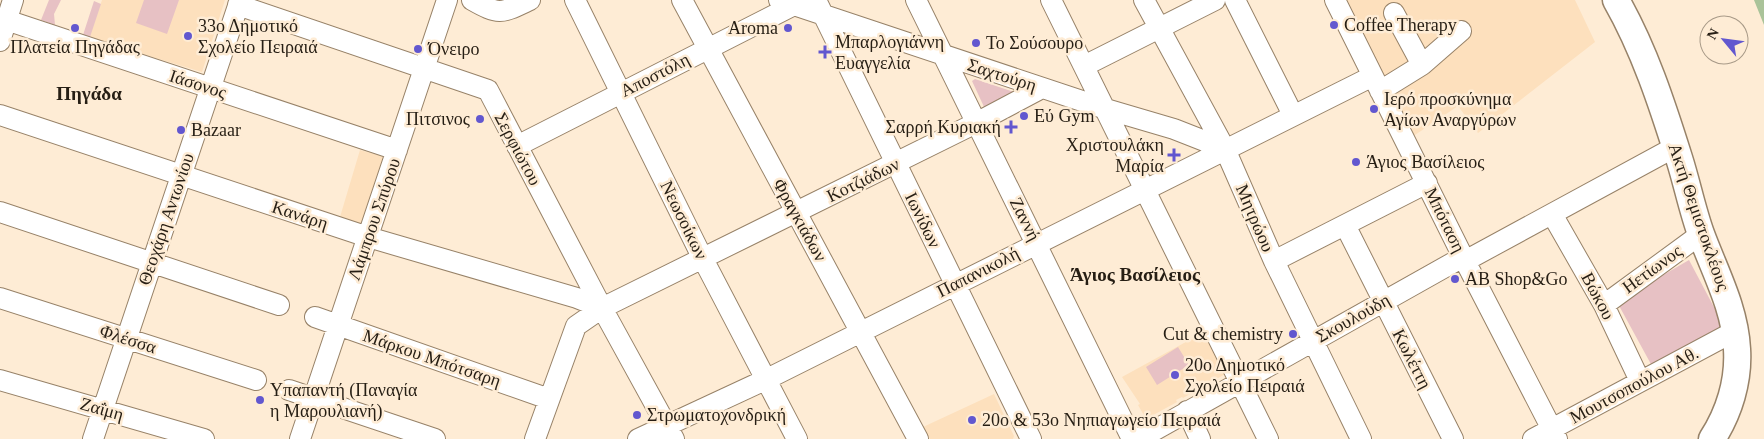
<svg xmlns="http://www.w3.org/2000/svg" width="1764" height="439" font-family="Georgia,serif">
<style>
.built{fill:#fde0bd}
.green{fill:#e7c1c4}
.water{fill:#aac399}
.lines{fill:none;stroke-linecap:round;stroke-linejoin:round}
.minor-casing{stroke:#978268;stroke-width:22}
.major-casing{stroke:#978268;stroke-width:29}
.minor{stroke:#fff;stroke-width:20}
.major{stroke:#fff;stroke-width:26}
.poi-dot{fill:#6257cf;stroke:#feecd5;stroke-width:2}
.labels{text-anchor:middle;dominant-baseline:central;stroke-width:5;stroke-linejoin:round;paint-order:stroke}
.poi-label{font-size:18px;fill:#261e14;stroke:#feecd5;text-anchor:start}
.street-label{font-size:18px;fill:#261e14;stroke:#feecd5}
.neighbourhood-label{font-size:19px;font-weight:bold;fill:#261e14;stroke:#feecd5}
</style>
<rect width="100%" height="100%" fill="#feecd5"/>
<!-- built -->
<path class="built" d="M102,0H225L202,72L89,38Z
M1345,0H1575L1595,42L1478,133L1458,106L1412,137Z
M360,150L385,157L365,225L340,217Z
M1204,332L1227,373L1183,398L1182,397L1176,400L1177,402L1146,419L1138,405L1140,404L1122,377Z
M994,394L1014,436L1013,439H930L923,427Z"/>
<!-- green -->
<path class="green" d="M49,0H61L54,14L55,25L41,20Z
M144,0H179L167,34L136,23Z
M94,1L101,4L90,37L83,35Z
M975,79L1014,92L985,109L972,81Z
M1689,260L1724,326L1652,366L1617,302Z
M1178,347L1189,365L1157,385L1146,367Z"/>
<!-- water -->
<path class="water" d="M1754,0H1764V25Z"/>
<g class="lines">
<!-- minor casing -->
<g class="minor-casing">
<path id="minor" d="M472,0C500,16 502,13 530,0
M575,0L703,259L797,439
M682,0L918,439
M779,0L1106,109L1174,129L1225,149
M816,0L1031,439
M916,0L1132,439
M1051,0L1268,439
M1144,0L1225,149L1274,261L1361,439
M1235,0L1293,115
M1335,0L1463,257L1557,439
M238,5L488,90L602,308L674,439
M0,18L397,150
M0,41L13,0
M1422,65L1461,31
M1084,66L1215,0
M1380,91L1422,65L1394,13
M0,115L368,237L577,298L602,308
M517,146L794,5
M0,212L279,305
M1552,214L1604,305L1640,381
M1345,225L1453,439
M1274,261L1427,183
M1465,261L1675,147
M0,298L256,380
M1604,305L1701,234
M315,317L549,399
M0,380L204,439
M289,390L435,439
M1187,411L1200,439
M93,439L240,0
M300,439L447,0
M535,439L576,326L602,308L976,123L1042,88
M638,439L767,379L1371,77
M1139,439L1463,257
M1533,439L1735,331"/>
</g>
<!-- major casing -->
<g class="major-casing">
<path id="major" d="M1616,0C1644,49 1662,104 1679,158C1687,183 1692,209 1701,234C1715,272 1735,308 1737,349C1739,381 1729,413 1712,439"/>
</g>
<!-- minor -->
<use href="#minor" class="minor"/>
<!-- major -->
<use href="#major" class="major"/>
</g>
<!-- markers -->
<g class="poi-dot">
<circle cx="1334" cy="25" r="5"/>
<circle cx="75" cy="28" r="5"/>
<circle cx="788" cy="28" r="5"/>
<circle cx="188" cy="36" r="5"/>
<circle cx="976" cy="43" r="5"/>
<circle cx="418" cy="49" r="5"/>
<path d="M822.5 44.5h5v5h5v5h-5v5h-5v-5h-5v-5h5z"/>
<circle cx="1374" cy="109" r="5"/>
<circle cx="1024" cy="116" r="5"/>
<circle cx="480" cy="119" r="5"/>
<path d="M1008.5 119.5h5v5h5v5h-5v5h-5v-5h-5v-5h5z"/>
<circle cx="181" cy="130" r="5"/>
<path d="M1171.5 147.5h5v5h5v5h-5v5h-5v-5h-5v-5h5z"/>
<circle cx="1356" cy="162" r="5"/>
<circle cx="1455" cy="279" r="5"/>
<circle cx="1293" cy="334" r="5"/>
<circle cx="1175" cy="375" r="5"/>
<circle cx="260" cy="400" r="5"/>
<circle cx="637" cy="415" r="5"/>
<circle cx="972" cy="420" r="5"/>
</g>
<g class="labels">
<!-- poi labels -->
<g class="poi-label">
<text x="1344" y="25">Coffee Therapy</text>
<text x="198" y="26">33ο Δημοτικό<tspan x="198" dy="21">Σχολείο Πειραιά</tspan></text>
<text x="778" y="28" text-anchor="end">Aroma</text>
<text x="835" y="42">Μπαρλογιάννη<tspan x="835" dy="21">Ευαγγελία</tspan></text>
<text x="986" y="43">Το Σούσουρο</text>
<text x="75" y="47" text-anchor="middle">Πλατεία Πηγάδας</text>
<text x="428" y="49">Όνειρο</text>
<text x="1384" y="99">Ιερό προσκύνημα<tspan x="1384" dy="21">Αγίων Αναργύρων</tspan></text>
<text x="1034" y="116">Εύ Gym</text>
<text x="470" y="119" text-anchor="end">Πιτσινος</text>
<text x="1001" y="127" text-anchor="end">Σαρρή Κυριακή</text>
<text x="191" y="130">Bazaar</text>
<text x="1164" y="145" text-anchor="end">Χριστουλάκη<tspan x="1164" dy="21">Μαρία</tspan></text>
<text x="1366" y="162">Άγιος Βασίλειος</text>
<text x="1465" y="279">AB Shop&amp;Go</text>
<text x="1283" y="334" text-anchor="end">Cut &amp; chemistry</text>
<text x="1185" y="365">20ο Δημοτικό<tspan x="1185" dy="21">Σχολείο Πειραιά</tspan></text>
<text x="270" y="390">Υπαπαντή (Παναγία<tspan x="270" dy="21">η Μαρουλιανή)</tspan></text>
<text x="647" y="415">Στρωματοχονδρική</text>
<text x="982" y="420">20ο &amp; 53ο Νηπιαγωγείο Πειραιά</text>
</g>
<!-- street labels -->
<g class="street-label">
<text transform="translate(655 75) rotate(-27)">Αποστόλη</text>
<text transform="translate(1002 75) rotate(18)">Σαχτούρη</text>
<text transform="translate(198 84) rotate(18)">Ιάσονος</text>
<text transform="translate(518 149) rotate(62)">Σερφιώτου</text>
<text transform="translate(863 180) rotate(-26)">Κοτζιάδων</text>
<text transform="translate(300 215) rotate(18)">Κανάρη</text>
<text transform="translate(1699 217) rotate(71)">Ακτή Θεμιστοκλέους</text>
<text transform="translate(1255 218) rotate(67)">Μητρώου</text>
<text transform="translate(166 219) rotate(-71)">Θεοχάρη Αντωνίου</text>
<text transform="translate(374 219) rotate(-71)">Λάμπρου Σπύρου</text>
<text transform="translate(1025 219) rotate(63)">Ζαννή</text>
<text transform="translate(684 220) rotate(64)">Νεωσοίκων</text>
<text transform="translate(800 220) rotate(61)">Φραγκιάδων</text>
<text transform="translate(923 220) rotate(64)">Ιωνίδων</text>
<text transform="translate(1445 220) rotate(64)">Μπόταση</text>
<text transform="translate(1652 269) rotate(-36)">Ηετίωνος</text>
<text transform="translate(978 272) rotate(-27)">Παπανικολή</text>
<text transform="translate(1598 296) rotate(62)">Βώκου</text>
<text transform="translate(1353 318) rotate(-29)">Σκουλούδη</text>
<text transform="translate(128 339) rotate(18)">Φλέσσα</text>
<text transform="translate(432 358) rotate(19)">Μάρκου Μπότσαρη</text>
<text transform="translate(1412 359) rotate(63)">Κωλέττη</text>
<text transform="translate(1634 385) rotate(-28)">Μουτσοπούλου Αθ.</text>
<text transform="translate(102 409) rotate(16)">Ζαΐμη</text>
</g>
<!-- neighbourhood labels -->
<g class="neighbourhood-label">
<text x="89" y="93">Πηγάδα</text>
<text x="1135" y="274">Άγιος Βασίλειος</text>
</g>
</g>
<!-- north arrow -->
<g transform="translate(1724 40) rotate(299)"><circle r="24" fill="#feecd5" stroke="#a89a88"/>
<path d="M0-4L9 19L0 12L-9 19Z" fill="#6257cf"/>
<text y="-8" font-size="14" font-weight="bold" text-anchor="middle" fill="#261e14">N</text>
</g>
</svg>
